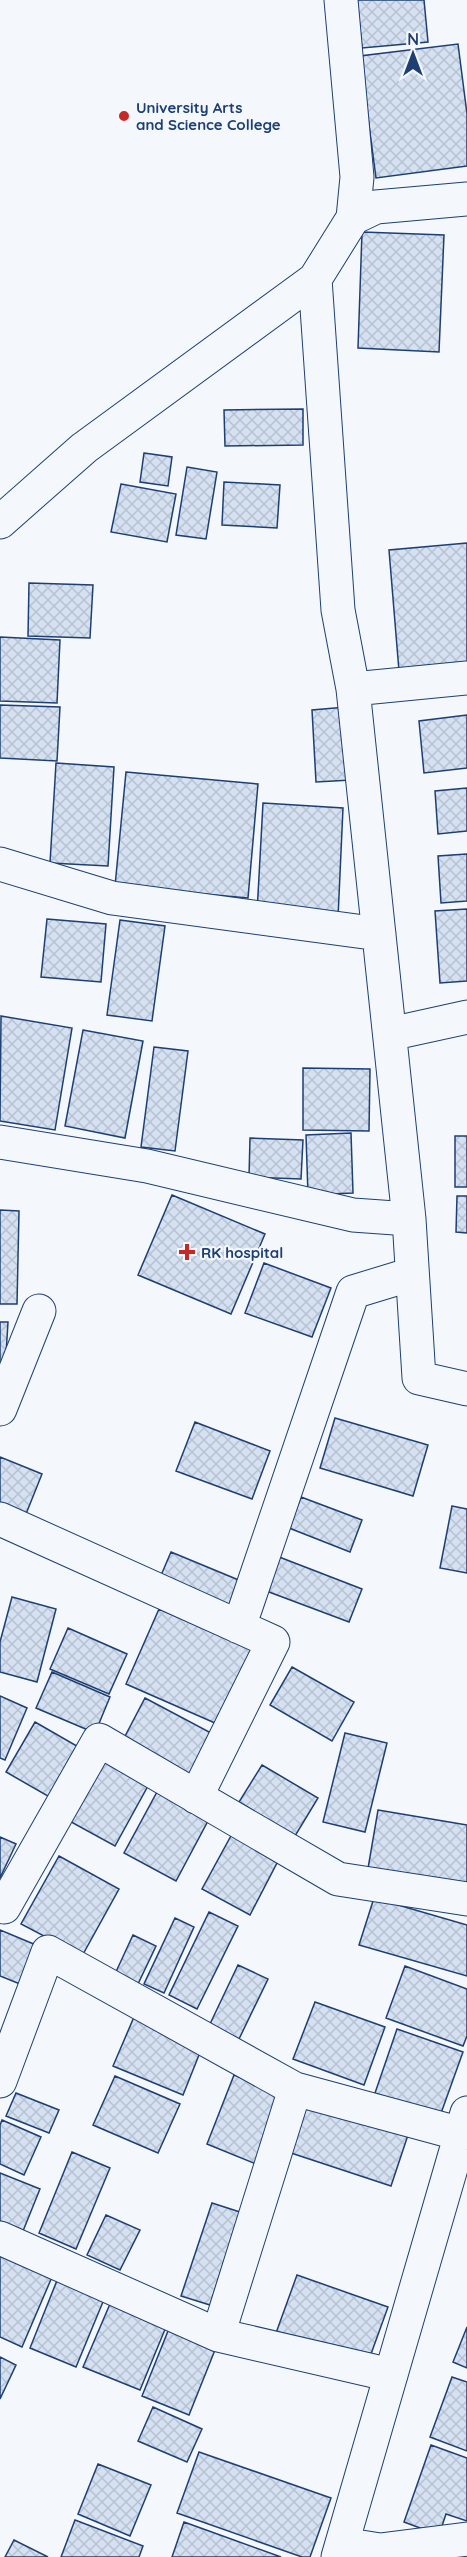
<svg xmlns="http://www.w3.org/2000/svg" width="467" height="2557" font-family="Quicksand,sans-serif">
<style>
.building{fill:url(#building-cross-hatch);stroke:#1d3f73;stroke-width:1.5}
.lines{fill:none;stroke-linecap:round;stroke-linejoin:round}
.minor-casing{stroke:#1d3f73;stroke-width:35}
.minor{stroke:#f4f7fb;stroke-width:33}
.poi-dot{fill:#c62828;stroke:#f4f7fb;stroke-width:2}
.labels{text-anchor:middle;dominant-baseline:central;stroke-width:4.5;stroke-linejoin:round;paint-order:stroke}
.poi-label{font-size:15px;font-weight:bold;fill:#1d3f73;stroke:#f4f7fb;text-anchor:start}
</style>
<defs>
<pattern id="building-cross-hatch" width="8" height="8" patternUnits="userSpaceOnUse" patternTransform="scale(1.5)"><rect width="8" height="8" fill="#d5e0f0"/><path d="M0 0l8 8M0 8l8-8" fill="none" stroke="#b6c1d1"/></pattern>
</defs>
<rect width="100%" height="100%" fill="#f4f7fb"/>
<!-- building -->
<path class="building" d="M357,0H424L428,42L362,48Z
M458,44L467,114V166L376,178L360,56Z
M362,232L444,235L439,352L358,348Z
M303,409V445L225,446L224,410Z
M144,453L172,457L168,486L140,482Z
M187,467L217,472L206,539L176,535Z
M224,482L280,485L277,528L222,525Z
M121,484L176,494L167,542L111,532Z
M467,543V665L399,671L389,550Z
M29,583L93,585L90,638L28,636Z
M0,637L60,640L57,703L0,701Z
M0,705L60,707L57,761L0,758Z
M346,707L351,780L316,782L312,710Z
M467,715V768L424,773L419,721Z
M56,763L114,767L108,866L50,863Z
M126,772L258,784L248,898L115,886Z
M467,788V831L438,834L435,791Z
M263,803L343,808L338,918L257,913Z
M467,854V901L441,903L438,856Z
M467,909V981L440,983L435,911Z
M47,919L106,924L101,982L41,977Z
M120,920L165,926L152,1021L107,1015Z
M1,1016L72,1028L55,1130L0,1121Z
M83,1030L143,1041L125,1138L65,1126Z
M154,1047L188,1051L175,1151L141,1147Z
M303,1068L370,1069L369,1131L303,1130Z
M351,1133L353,1193L308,1195L306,1135Z
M455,1136H467V1187H455Z
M250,1138L303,1140L301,1179L249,1177Z
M172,1195L265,1234L231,1314L138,1275Z
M457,1196H467V1233L456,1232Z
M0,1210L19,1211L17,1304H0Z
M264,1263L331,1288L312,1337L245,1313Z
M0,1322H8L4,1387H0Z
M335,1418L428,1445L413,1496L320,1468Z
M195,1422L270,1451L252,1499L176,1471Z
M0,1457L42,1474L24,1519L0,1510Z
M301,1497L362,1520L350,1552L289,1528Z
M452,1506L467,1509V1573L440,1568Z
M171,1552L241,1581L229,1609L159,1580Z
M274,1555L362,1589L349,1622L261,1589Z
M12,1597L56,1609L37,1682L0,1672V1642Z
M159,1609L257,1652L224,1727L126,1684Z
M68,1628L127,1654L109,1694L50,1669Z
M292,1667L354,1702L332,1741L270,1705Z
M52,1672L110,1697L95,1733L36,1708Z
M0,1696L27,1708L5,1760L0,1758Z
M145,1698L213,1734L190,1778L122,1742Z
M35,1722L89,1753L60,1803L6,1772Z
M345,1733L387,1743L365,1832L323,1822Z
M96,1756L149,1784L115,1846L62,1817Z
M262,1765L318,1798L295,1836L239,1802Z
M157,1792L209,1819L176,1881L124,1853Z
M378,1810L467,1825V1904L365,1886Z
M232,1834L279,1859L250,1915L202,1889Z
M0,1837L16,1844L0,1878Z
M59,1856L119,1889L82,1956L21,1924Z
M374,1898L467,1925V1976L359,1945Z
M209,1912L238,1926L197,2009L169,1995Z
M175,1918L194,1927L164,1993L144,1984Z
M0,1930L36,1945L20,1984L0,1976Z
M133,1935L156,1946L137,1986L114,1976Z
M238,1965L268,1979L239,2039L209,2026Z
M405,1966L467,1989V2036L463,2046L386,2018Z
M315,2002L385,2027L364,2085L293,2059Z
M134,2017L203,2045L183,2095L113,2066Z
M397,2029L463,2052L440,2116L375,2093Z
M234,2075L288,2096L261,2166L207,2144Z
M115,2076L180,2104L158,2153L93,2125Z
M16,2093L59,2110L49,2133L6,2116Z
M303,2100L408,2135L391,2186L285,2151Z
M2,2120L41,2137L24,2175L0,2164V2125Z
M72,2152L110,2168L76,2249L39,2233Z
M0,2173L40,2189L23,2231L0,2221Z
M212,2203L240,2212L210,2305L181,2296Z
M106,2215L140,2230L120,2270L87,2255Z
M0,2255L52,2277L22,2347L0,2337Z
M297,2275L388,2307L367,2365L276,2333Z
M58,2278L105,2297L76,2367L30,2348Z
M110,2304L166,2327L140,2390L83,2367Z
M170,2326L217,2345L189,2415L142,2396Z
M467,2327V2368L453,2362Z
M0,2357L16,2365L0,2399Z
M452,2377L467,2382V2451L430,2437Z
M153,2407L202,2429L187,2462L138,2441Z
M431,2445L467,2458V2521L446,2514L439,2535L404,2522Z
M199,2452L331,2498L310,2557H302L177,2513Z
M98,2464L151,2485L130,2536L78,2514Z
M75,2520L143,2546L139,2557H61Z
M184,2522L281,2557H172Z
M14,2540L48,2557H5Z"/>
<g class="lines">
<!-- minor casing -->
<g class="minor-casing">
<path id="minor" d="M341,0L357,177L353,218L315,279L338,610L353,689L409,1219L419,1378L467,1389
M353,218L376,207L467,199
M0,522L84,448L315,279
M353,689L467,678
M0,864L112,898L379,934
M390,1034L467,1017
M0,1142L147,1166L353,1215L409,1219
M0,1409L39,1311
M0,1519L273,1642L196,1797
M239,1627L353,1292L412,1274
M0,1905L4,1907L99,1740L338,1879L467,1899
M0,2081L48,1952L295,2089L218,2335L0,2238
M295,2089L461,2134
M218,2335L391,2375
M342,2544L380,2550L467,2539
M338,2557L467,2113"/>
</g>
<!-- minor -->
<use href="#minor" class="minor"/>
</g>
<!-- markers -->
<g class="poi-dot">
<circle cx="124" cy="116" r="6"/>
<path d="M184 1243h6v6h6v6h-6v6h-6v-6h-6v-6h6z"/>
</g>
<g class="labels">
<!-- poi labels -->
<g class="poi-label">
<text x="136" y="107">University Arts<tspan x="136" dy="17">and Science College</tspan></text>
<text x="201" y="1252">RK hospital</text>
</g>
</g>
<!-- north arrow -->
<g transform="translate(413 54)" stroke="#f4f7fb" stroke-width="4.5" paint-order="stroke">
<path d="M0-4.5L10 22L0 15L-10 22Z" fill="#1d3f73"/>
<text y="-9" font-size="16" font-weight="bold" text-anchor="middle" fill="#1d3f73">N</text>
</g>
</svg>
